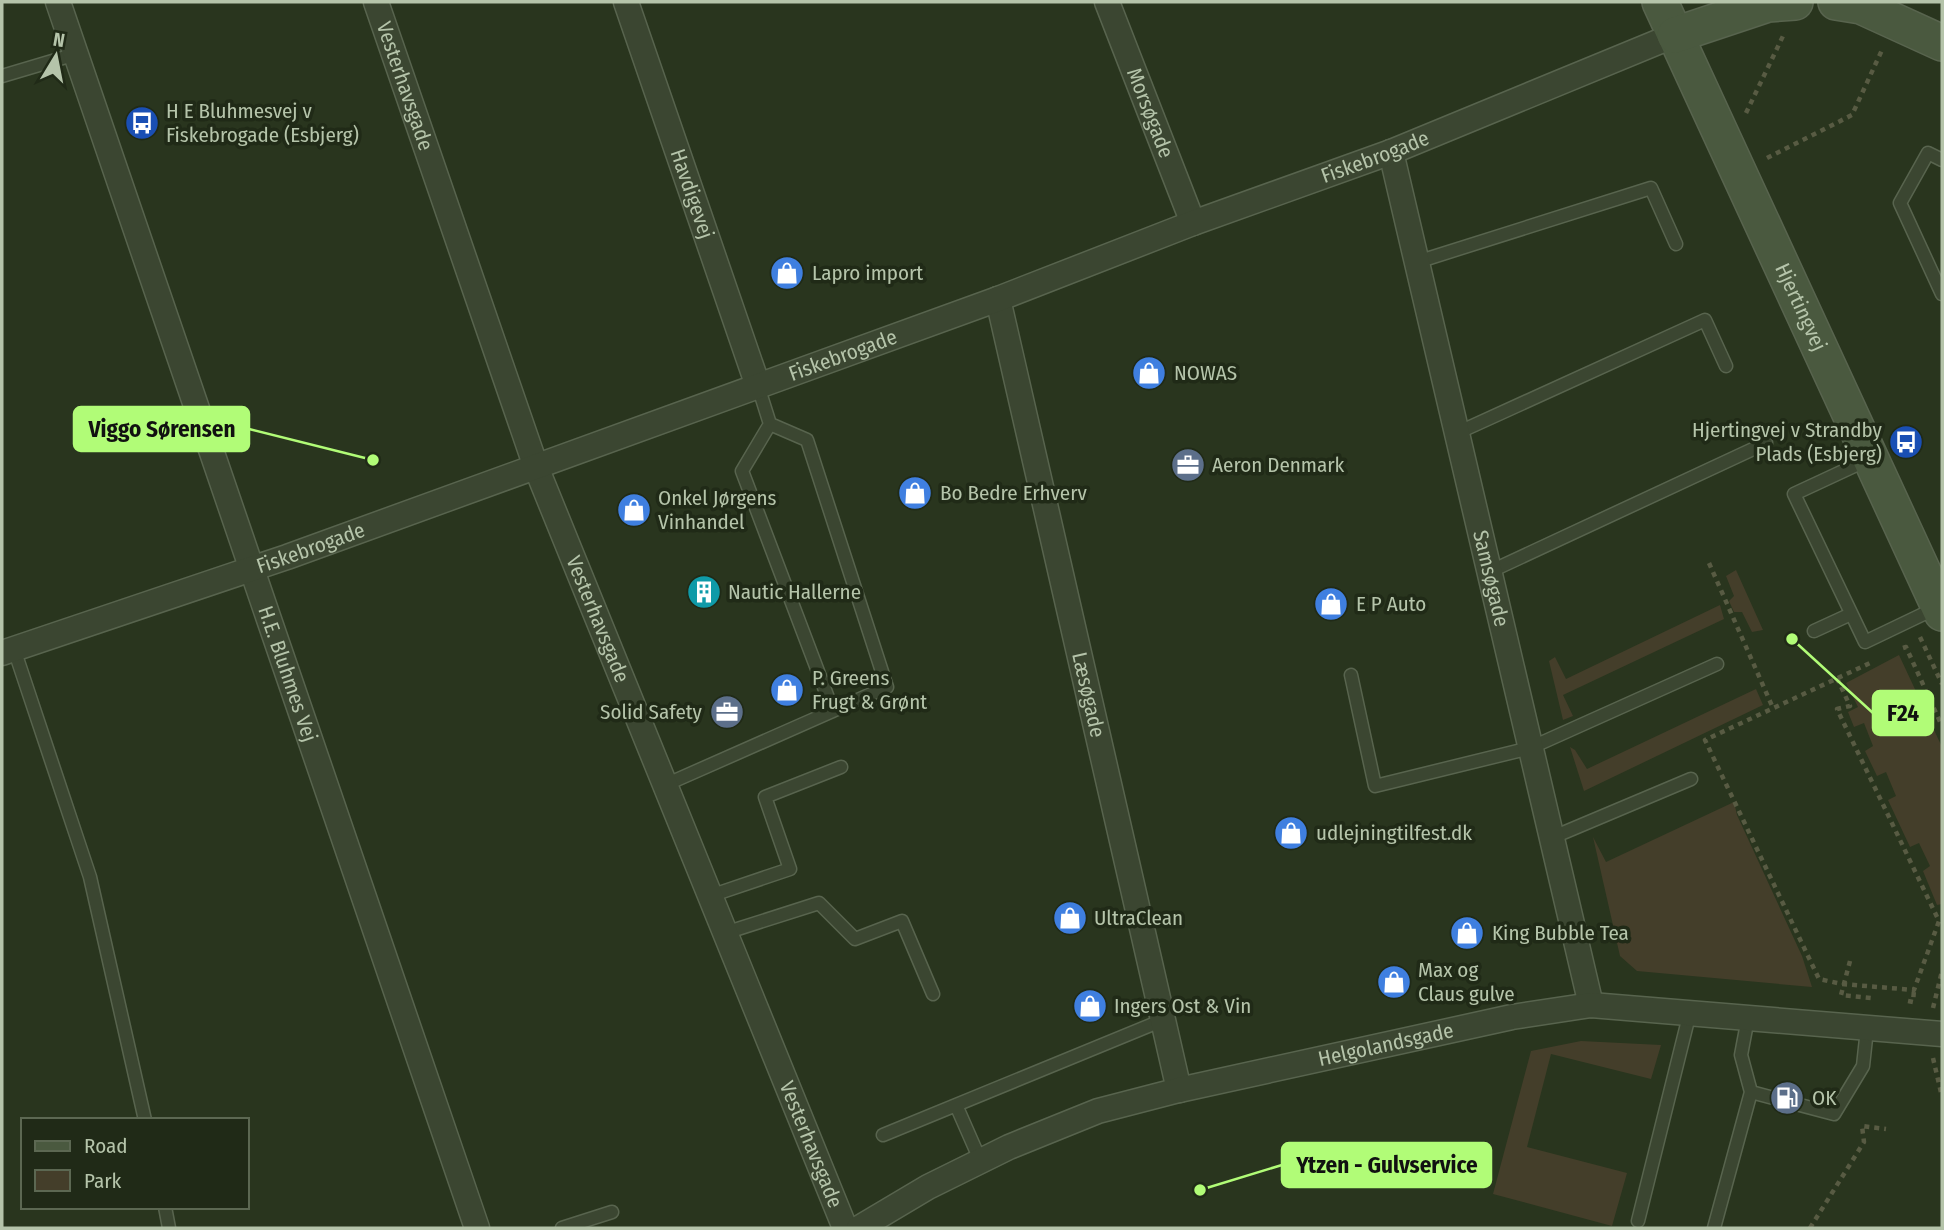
<svg xmlns="http://www.w3.org/2000/svg" width="1944" height="1230" font-family="'Fira Sans Condensed',sans-serif">
<style>
.green{fill:#443e2a}
.lines{fill:none;stroke-linecap:round;stroke-linejoin:round}
.lane-casing{stroke:#58644e;stroke-width:15}
.street-casing{stroke:#58644e;stroke-width:27}
.secondary-casing{stroke:#58644e;stroke-width:38}
.path{stroke:#585b43;stroke-width:4.5;stroke-dasharray:5 5;stroke-linecap:butt}
.lane{stroke:#3b4631;stroke-width:12}
.street{stroke:#3b4631;stroke-width:24}
.secondary{stroke:#4a593f;stroke-width:35}
.labels{text-anchor:middle;dominant-baseline:central;stroke-width:7;stroke-linejoin:round;paint-order:stroke}
.street-label{font-size:21px;fill:#b5c4aa;stroke:#202a17}
.poi-label{font-size:21px;fill:#b5c4aa;stroke:#202a17;text-anchor:start}
.leader{fill:none;stroke:#b1fc77;stroke-width:2.5}
.callout-dot{fill:#b1fc77;stroke:#202a17;stroke-width:2.5}
.callout{fill:#b1fc77;stroke:#b1fc77;stroke-width:2.5}
.callout-label{font-size:23px;text-anchor:middle;font-weight:bold;fill:#111}
</style>
<rect width="100%" height="100%" fill="#29351e"/>
<!-- green -->
<path class="green" d="M1736,570L1763,630L1752,632L1742,612H1734L1729,601L1734,596L1726,576Z
M1720,605L1724,619L1563,695L1573,716L1563,720L1549,661L1555,657L1566,679Z
M1899,655L1942,747V904L1937,905L1923,871L1930,866L1919,843L1910,847L1888,800L1896,796L1886,772L1877,776L1865,751L1873,746L1864,723L1854,727L1848,712L1858,707L1846,683Z
M1756,689L1763,705L1584,791L1570,747L1575,750L1587,769Z
M1734,802L1737,815L1802,956L1812,987L1637,971L1620,956L1593,837L1606,862Z
M1581,1041L1661,1045L1651,1079L1551,1054L1527,1147L1627,1173L1612,1226L1493,1194L1531,1051Z"/>
<g class="lines">
<!-- lane casing -->
<g class="lane-casing">
<path id="lane" d="M2,76L76,54
M1942,160L1928,153L1900,203L1942,294
M1417,262L1651,188L1676,244
M770,424L742,471L833,711
M1457,433L1705,320L1726,366
M1867,460L1794,494L1865,642L1936,608
M1489,572L1766,443
M1814,631L1851,614
M14,649L90,877L145,1120
M1351,675L1375,786L1530,748L1717,664
M665,785L887,687L807,440L770,424L758,386
M1551,838L1691,779
M710,896L790,869L765,797L841,767
M725,933L819,903L855,939L902,921L933,994
M1748,1018L1741,1055L1751,1092L1834,1114L1863,1066L1867,1029
M956,1105L981,1162
M883,1135L1163,1020
M165,1207L169,1228
M1638,1221L1690,1012
M562,1228L612,1212
M1714,1228L1751,1092"/>
</g>
<!-- street casing -->
<g class="street-casing">
<g id="street">
<path id="s1" d="M58,2L477,1228"/>
<path id="s2" d="M376,2L536,467L845,1228"/>
<path id="s3" d="M626,2L758,386"/>
<path id="s4" d="M1107,2L1193,223"/>
<path id="s5" d="M1391,152L1591,1005"/>
<path id="s6" d="M998,299L1179,1090"/>
<path id="s7" d="M2,653L287,557L998,299L1193,223L1391,152L1675,35"/>
<path id="s8" d="M859,1228L928,1187L1009,1147L1098,1111L1179,1090L1512,1017L1591,1005L1942,1034"/>
</g>
</g>
<!-- secondary casing -->
<g class="secondary-casing">
<g id="secondary">
<path id="s9" d="M1660,2L1942,613"/>
<path d="M1836,2L1861,6L1942,43"/>
<path d="M1675,35L1768,4L1795,2"/>
</g>
</g>
<!-- path -->
<path class="path" d="M1746,113L1783,36
M1767,158L1852,115L1882,50
M1709,563L1773,708
M1920,637L1942,684
M1903,648L1906,647L1942,726
M1837,678L1850,706L1837,709L1939,921L1914,990L1842,984L1819,979L1705,740L1870,663
M1850,961L1841,995L1871,998
M1908,1001L1913,1002L1914,990
M1933,1008L1942,971
M1933,1058L1942,1097
M1810,1228L1864,1142L1862,1126L1886,1129"/>
<!-- lane -->
<use href="#lane" class="lane"/>
<!-- street -->
<use href="#street" class="street"/>
<!-- secondary -->
<use href="#secondary" class="secondary"/>
</g>
<!-- icons -->
<defs>
<g id="bus-disc" transform="scale(1.75)"><circle r="9.5" fill="#1a4fb4" stroke="#202a17"/><path d="M-5-6H5V4H4V6H2V4H-2V6H-4V4H-5ZM-3.5-4V0h7V-4ZM-3.5 1.2v1.5H-2V1.2ZM2 1.2v1.5H3.5V1.2Z" fill="#fff"/></g>
<g id="shop-disc" transform="scale(1.75)"><circle r="9.5" fill="#3f7fe0" stroke="#202a17"/><path d="M-5-2.5h2.3a2.7 3.5 0 0 1 5.4 0H5L5.5 6h-11ZM-1.5-2.5h3a1.5 2.3 0 0 0-3 0Z" fill="#fff"/></g>
<g id="office-disc" transform="scale(1.75)"><circle r="9.5" fill="#5c6f8a" stroke="#202a17"/><path d="M-6-3h4V-5.5h4V-3h4V5H-6ZM-1-4.5V-3h2v-1.5ZM-6 0V1H6V0Z" fill="#fff"/></g>
<g id="building-disc" transform="scale(1.75)"><circle r="9.5" fill="#0f9aa8" stroke="#202a17"/><path d="M-4-6H4V6H1V3H-1V6H-4ZM-2.5-4.3h1.7v1.8h-1.7ZM.8-4.3h1.7v1.8H.8ZM-2.5-1h1.7V.8h-1.7ZM.8-1h1.7V.8H.8Z" fill="#fff"/></g>
<g id="fuel-disc" transform="scale(1.75)"><circle r="9.5" fill="#5c6f8a" stroke="#202a17"/><path d="M-5.5-6h7V0h2V4h1.3V-2.5L3-4.5l.8-.8L6-3V5H2.5V1h-1V6h-7ZM-4.2-4.7v3.2H.2V-4.7Z" fill="#fff"/></g>
</defs>
<g fill-rule="evenodd">
<use href="#bus-disc" x="142" y="123"/>
<use href="#shop-disc" x="787" y="273"/>
<use href="#shop-disc" x="1149" y="373"/>
<use href="#bus-disc" x="1906" y="442"/>
<use href="#office-disc" x="1188" y="465"/>
<use href="#shop-disc" x="915" y="493"/>
<use href="#shop-disc" x="634" y="510"/>
<use href="#building-disc" x="704" y="592"/>
<use href="#shop-disc" x="1331" y="604"/>
<use href="#shop-disc" x="787" y="690"/>
<use href="#office-disc" x="727" y="712"/>
<use href="#shop-disc" x="1291" y="833"/>
<use href="#shop-disc" x="1070" y="918"/>
<use href="#shop-disc" x="1467" y="933"/>
<use href="#shop-disc" x="1394" y="982"/>
<use href="#shop-disc" x="1090" y="1006"/>
<use href="#fuel-disc" x="1787" y="1098"/>
</g>
<g class="labels">
<!-- street labels -->
<g class="street-label">
<text stroke="none"><textPath href="#s2" startOffset="89">Vesterhavsgade</textPath></text>
<text stroke="none"><textPath href="#s4" startOffset="119">Morsøgade</textPath></text>
<text stroke="none"><textPath href="#s7" startOffset="1460">Fiskebrogade</textPath></text>
<text stroke="none"><textPath href="#s3" startOffset="203">Havdigevej</textPath></text>
<text stroke="none"><textPath href="#s9" startOffset="336">Hjertingvej</textPath></text>
<text stroke="none"><textPath href="#s7" startOffset="892">Fiskebrogade</textPath></text>
<text stroke="none"><textPath href="#s7" startOffset="326">Fiskebrogade</textPath></text>
<text stroke="none"><textPath href="#s5" startOffset="438">Samsøgade</textPath></text>
<text stroke="none"><textPath href="#s2" startOffset="656">Vesterhavsgade</textPath></text>
<text stroke="none"><textPath href="#s1" startOffset="710">H.E. Bluhmes Vej</textPath></text>
<text stroke="none"><textPath href="#s6" startOffset="406">Læsøgade</textPath></text>
<text stroke="none"><textPath href="#s8" startOffset="562">Helgolandsgade</textPath></text>
<text stroke="none"><textPath href="#s2" startOffset="1223">Vesterhavsgade</textPath></text>
</g>
<!-- poi labels -->
<g class="poi-label">
<text x="166" y="111">H E Bluhmesvej v<tspan x="166" dy="24">Fiskebrogade (Esbjerg)</tspan></text>
<text x="812" y="273">Lapro import</text>
<text x="1174" y="373">NOWAS</text>
<text x="1882" y="430" text-anchor="end">Hjertingvej v Strandby<tspan x="1882" dy="24">Plads (Esbjerg)</tspan></text>
<text x="1212" y="465">Aeron Denmark</text>
<text x="940" y="493">Bo Bedre Erhverv</text>
<text x="658" y="498">Onkel Jørgens<tspan x="658" dy="24">Vinhandel</tspan></text>
<text x="728" y="592">Nautic Hallerne</text>
<text x="1356" y="604">E P Auto</text>
<text x="812" y="678">P. Greens<tspan x="812" dy="24">Frugt &amp; Grønt</tspan></text>
<text x="702" y="712" text-anchor="end">Solid Safety</text>
<text x="1316" y="833">udlejningtilfest.dk</text>
<text x="1094" y="918">UltraClean</text>
<text x="1492" y="933">King Bubble Tea</text>
<text x="1418" y="970">Max og<tspan x="1418" dy="24">Claus gulve</tspan></text>
<text x="1114" y="1006">Ingers Ost &amp; Vin</text>
<text x="1812" y="1098">OK</text>
</g>
</g>
<!-- callouts -->
<path class="leader" d="M373 460L249 429M1792 639L1873 713M1200 1190L1282 1165"/>
<g class="callout-dot">
<circle cx="373" cy="460" r="7"/>
<circle cx="1792" cy="639" r="7"/>
<circle cx="1200" cy="1190" r="7"/>
</g>
<g class="callout">
<rect x="74" y="407" width="175" height="44" rx="7"/>
<rect x="1873" y="691" width="60" height="44" rx="7"/>
<rect x="1282" y="1143" width="209" height="44" rx="7"/>
</g>
<g class="callout-label">
<text x="162" y="437">Viggo Sørensen</text>
<text x="1903" y="721">F24</text>
<text x="1387" y="1173">Ytzen - Gulvservice</text>
</g>
<!-- border -->
<rect width="1944" height="1230" fill="none" stroke="#b5c4aa" stroke-width="7"/>
<!-- legend -->
<rect x="21" y="1118" width="228" height="91" fill="#202a17" stroke="#5c6852" stroke-width="2"/>
<rect x="35" y="1141" width="35" height="10" fill="#4a593f" stroke="#5c6852" stroke-width="2"/>
<text x="84" y="1153" font-size="21" fill="#b5c4aa">Road</text>
<rect x="35" y="1170" width="35" height="21" fill="#443e2a" stroke="#5c6852" stroke-width="2"/>
<text x="84" y="1188" font-size="21" fill="#b5c4aa">Park</text>
<!-- north arrow -->
<g transform="translate(56 56) rotate(10)" stroke="#202a17" stroke-width="5" paint-order="stroke">
<path d="M0-5L12 26L0 18L-12 26Z" fill="#b5c4aa"/>
<text y="-10" font-size="19" font-weight="bold" text-anchor="middle" fill="#b5c4aa">N</text>
</g>
</svg>
